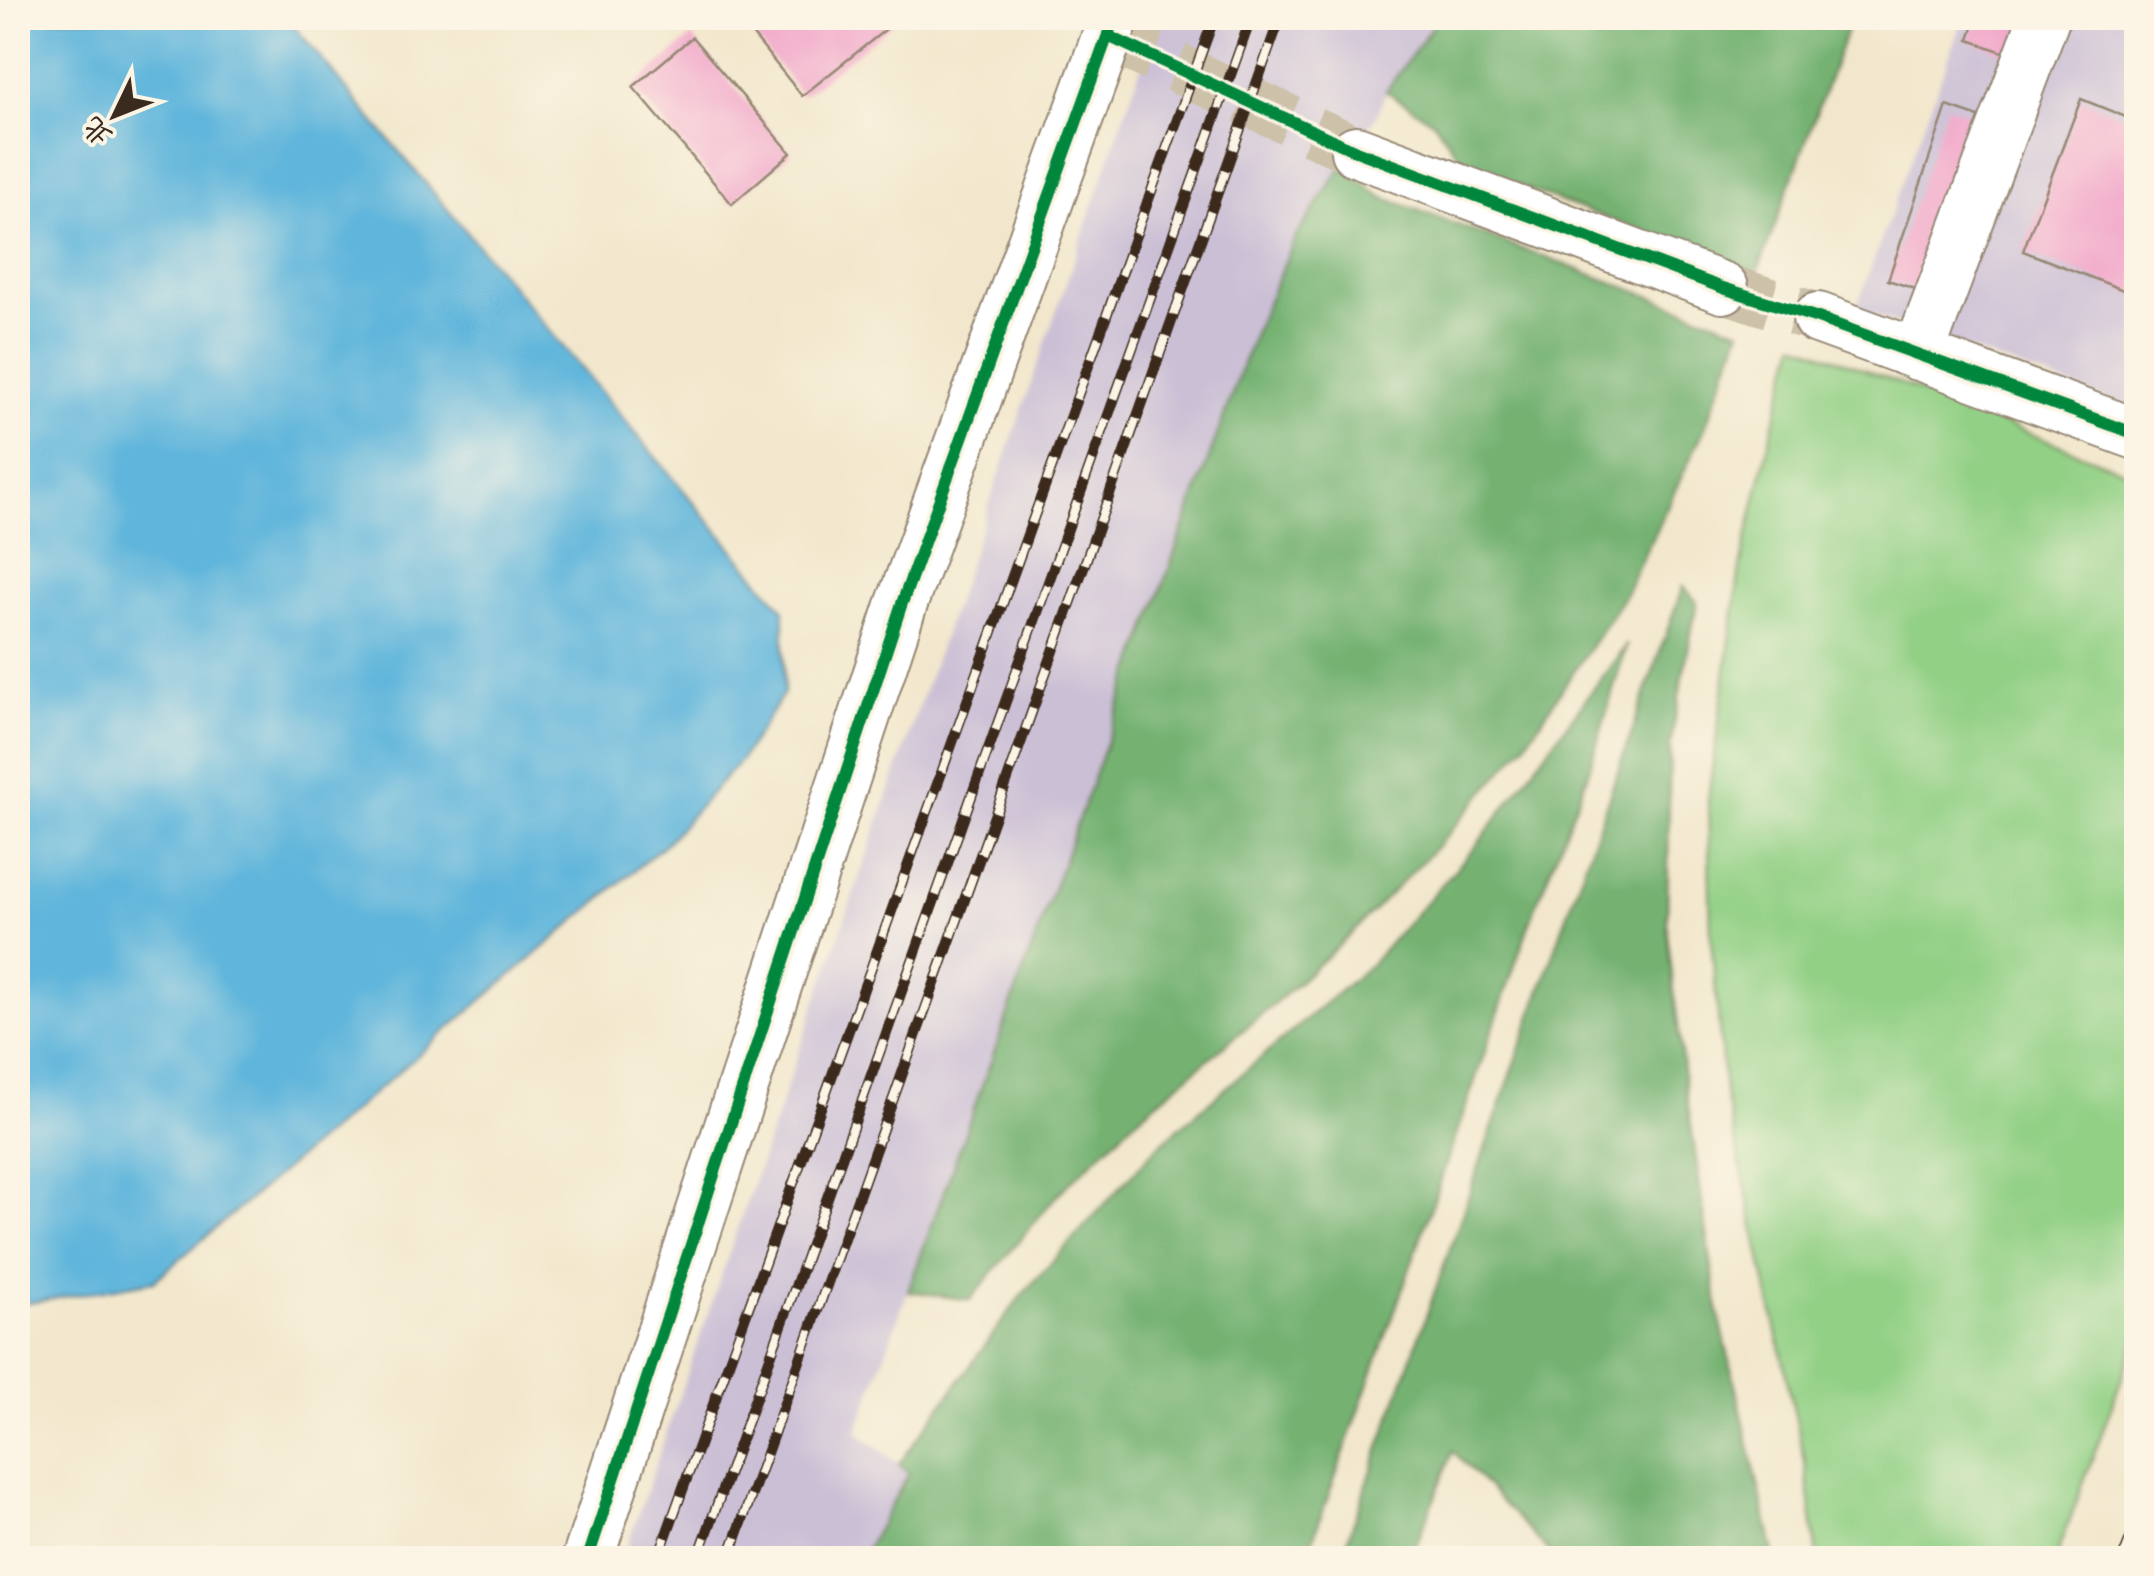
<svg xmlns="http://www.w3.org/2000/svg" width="2154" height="1576" font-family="'Patrick Hand','LXGW WenKai TC',sans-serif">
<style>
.industrial{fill:#cbbfd5}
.green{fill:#92d085;stroke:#667d52;stroke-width:2.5}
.forest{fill:#75b272;stroke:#586e48;stroke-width:2.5}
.water{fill:#5eb5db;stroke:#4c707c;stroke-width:2.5}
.building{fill:#f1a5c9}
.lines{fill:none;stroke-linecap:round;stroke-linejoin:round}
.minor-tunnel{stroke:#cdc1a9;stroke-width:50;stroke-dasharray:50 25;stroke-linecap:butt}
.minor-casing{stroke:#968875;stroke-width:54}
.minor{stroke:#fff;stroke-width:50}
.rail-casing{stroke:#3b2a1e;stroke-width:11}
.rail{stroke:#fcf5e5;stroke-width:8;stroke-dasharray:22;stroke-linecap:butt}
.cycleway-casing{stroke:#fcf5e5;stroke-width:19}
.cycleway{stroke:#00873e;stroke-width:12}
</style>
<rect width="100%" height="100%" fill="#fcf5e5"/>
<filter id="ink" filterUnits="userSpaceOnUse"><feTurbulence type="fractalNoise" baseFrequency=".01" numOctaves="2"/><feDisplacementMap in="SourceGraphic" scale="20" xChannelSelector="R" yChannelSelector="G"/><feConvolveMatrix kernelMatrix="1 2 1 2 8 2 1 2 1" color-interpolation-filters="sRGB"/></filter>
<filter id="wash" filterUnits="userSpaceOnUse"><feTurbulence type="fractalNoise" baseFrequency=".0048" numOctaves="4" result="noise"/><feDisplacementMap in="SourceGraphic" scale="40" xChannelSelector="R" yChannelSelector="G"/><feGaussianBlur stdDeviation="2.25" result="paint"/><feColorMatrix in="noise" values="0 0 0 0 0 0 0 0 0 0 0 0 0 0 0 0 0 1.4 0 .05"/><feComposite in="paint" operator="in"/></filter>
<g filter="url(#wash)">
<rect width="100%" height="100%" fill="#f2e7cc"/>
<!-- industrial -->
<path class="industrial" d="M1158,18H1438L1386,91L1378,113L1296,237L1256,328L857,1432L909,1472L861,1558H623Z
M1963,18H2136V410L1856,309Z"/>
<!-- green -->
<path class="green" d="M1796,343L2136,475V1339L2056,1558H1817L1805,1461L1725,1094L1711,939L1708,799L1740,568L1771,434Z"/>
<!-- forest -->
<path class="forest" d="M1438,18H1851L1757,274L1467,167L1434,122L1386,91Z
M1342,167L1382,197L1741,330L1704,430L1623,598L1526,743L1444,839L1346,939L1274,1004L1134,1121L1057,1195L970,1300L908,1291L1256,328L1296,237Z
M1683,586L1697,602L1670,745L1667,932L1685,1085L1719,1315L1775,1558H1555L1453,1451L1411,1558H1341Z
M1627,644L1588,773L1533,913L1410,1268L1306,1558H861L909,1473L899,1464L1021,1296L1158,1146L1370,965L1476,846Z"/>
<!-- water -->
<path class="water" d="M18,18H287L784,610V693L740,761L666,843L154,1281L18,1305V807L23,792L18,779Z"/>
<g id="blocks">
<!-- building -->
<path class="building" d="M739,18H900L802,96Z
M1976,18H2024L2011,55L1969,40Z
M692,37L791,153L732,204L633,87Z
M2081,99L2136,121V295L2023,251Z
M1947,106L1993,122L1933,295L1888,280Z"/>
</g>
</g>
<g filter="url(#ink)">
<use href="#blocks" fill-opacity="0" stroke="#968875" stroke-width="2.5"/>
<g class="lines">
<!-- minor-tunnel -->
<path class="minor-tunnel" d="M1108,36L1356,151
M1723,288L1818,318"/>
<!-- minor casing -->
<g class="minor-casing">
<path id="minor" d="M1356,151L1723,288
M1818,318L2136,434
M1918,355L2044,18
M588,1558L901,606L1114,18"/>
</g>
<!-- minor -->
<use href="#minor" class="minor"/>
<!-- rail casing -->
<g class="rail-casing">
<path id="rail" d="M658,1558L1214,18
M698,1558L1251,18
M729,1558L1280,18
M2123,1558L2136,1525"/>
</g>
<!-- rail -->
<use href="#rail" class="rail"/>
<!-- cycleway casing -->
<g class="cycleway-casing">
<path id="cycleway" d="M1108,36L1356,151L1723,288L1818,318L2136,434
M588,1558L901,606L1114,18"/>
</g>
<!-- cycleway -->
<use href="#cycleway" class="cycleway"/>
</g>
</g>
<!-- margin -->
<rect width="2154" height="1576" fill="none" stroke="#fcf5e5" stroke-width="60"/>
<!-- north arrow -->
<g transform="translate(115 115) rotate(227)" stroke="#fcf5e5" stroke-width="8" paint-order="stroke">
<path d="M0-8L18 38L0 25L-18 38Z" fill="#3b2a1e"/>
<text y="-15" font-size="28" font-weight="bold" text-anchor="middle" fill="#3b2a1e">北</text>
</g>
</svg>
